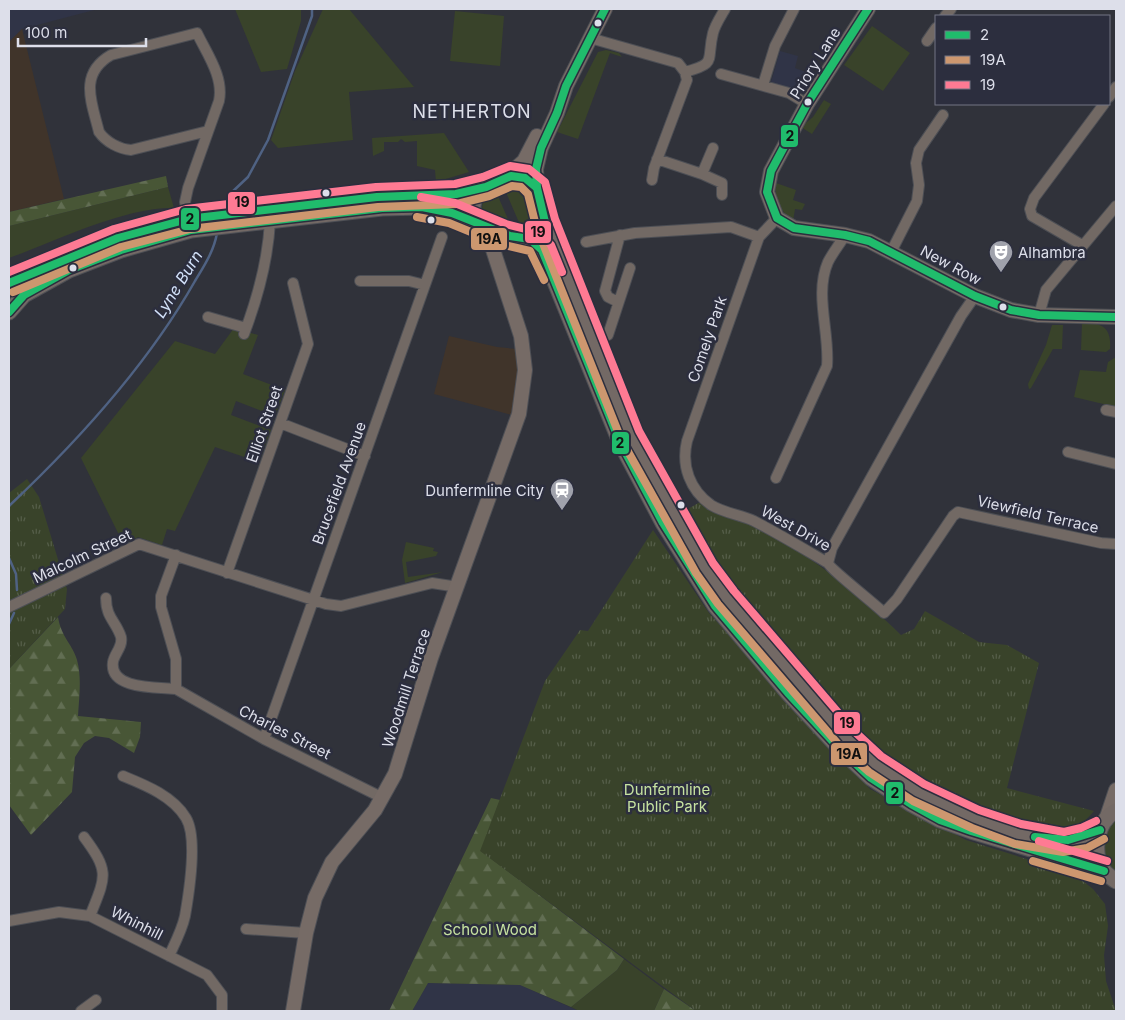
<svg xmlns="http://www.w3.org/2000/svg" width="1125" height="1020" font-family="Inter,sans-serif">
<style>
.built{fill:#303447}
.industrial{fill:#40342a}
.green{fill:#39432a}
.forest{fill:url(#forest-firs)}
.park{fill:url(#park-tufts)}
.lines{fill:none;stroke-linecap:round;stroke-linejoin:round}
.stream{stroke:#4f6283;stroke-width:2.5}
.street-casing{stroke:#4d4f55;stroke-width:12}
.secondary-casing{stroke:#4d4f55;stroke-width:16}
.primary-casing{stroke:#4d4f55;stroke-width:17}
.street{stroke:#726964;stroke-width:10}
.secondary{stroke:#766b66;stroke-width:14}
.primary{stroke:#736965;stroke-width:15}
.bus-1-casing{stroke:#2c2e3e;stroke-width:11}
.bus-2-casing{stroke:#2c2e3e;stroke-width:11}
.bus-3-casing{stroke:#2c2e3e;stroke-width:11}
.bus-1{stroke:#20bc6c;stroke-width:8}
.bus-2{stroke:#cd976f;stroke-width:8}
.bus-3{stroke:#fe7a93;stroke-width:8}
.bus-dot{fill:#dddfea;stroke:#2c2e3e;stroke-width:2}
.labels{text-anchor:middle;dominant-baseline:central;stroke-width:5;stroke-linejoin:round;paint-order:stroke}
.street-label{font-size:15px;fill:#dddfea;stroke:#2c2e3e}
.poi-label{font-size:15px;fill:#dddfea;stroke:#2c2e3e;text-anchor:start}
.park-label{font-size:15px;fill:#c6e2a0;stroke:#2c2e3e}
.water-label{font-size:16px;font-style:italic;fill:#d3e2fa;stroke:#2c2e3e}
.quarter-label{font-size:18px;letter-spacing:1px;fill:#dddfea;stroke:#2c2e3e}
.line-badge{stroke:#2c2e3e;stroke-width:2}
.pale-badge-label{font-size:14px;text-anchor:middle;font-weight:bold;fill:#111}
</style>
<defs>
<pattern id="forest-firs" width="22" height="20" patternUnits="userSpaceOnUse" patternTransform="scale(1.25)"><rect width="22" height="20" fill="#485636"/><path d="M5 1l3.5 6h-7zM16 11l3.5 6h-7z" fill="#626e53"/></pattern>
<pattern id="park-tufts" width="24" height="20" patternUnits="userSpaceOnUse" patternTransform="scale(1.25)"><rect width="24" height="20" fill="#39432a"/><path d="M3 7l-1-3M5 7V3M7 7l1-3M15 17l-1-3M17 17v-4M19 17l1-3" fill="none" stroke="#555e49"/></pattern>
</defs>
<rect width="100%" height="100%" fill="#30323a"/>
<!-- built -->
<path class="built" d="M9,9H98L22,29L9,42Z
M780,51L798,56L795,68L806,72L795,89L771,82Z
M428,983L520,985L579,1011H412Z"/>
<!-- industrial -->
<path class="industrial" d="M22,29L64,199L9,212V42Z
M449,336L497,347L516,349L518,376L512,415L434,394Z"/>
<!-- green -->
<path class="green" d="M235,9H301V21L287,69L261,72Z
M323,9H349L414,87L349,92L353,140L278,148L271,140L295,71Z
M455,11L504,16L500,66L450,61Z
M872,26L910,53L883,91L844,65Z
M606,50L619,53L622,57L610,53L578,139L557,132L598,52Z
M824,100L831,104L812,134L801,127L813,117Z
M444,133L469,172L436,182L435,170L417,166V141L405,142L401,139L398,142H384V151L373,156L372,138Z
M526,182L538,212V228L524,234L502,183Z
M776,183L796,190L793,200L805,204L802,210L795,209L793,221C780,212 774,198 776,183Z
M168,187L174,208C124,207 56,241 9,258V226Z
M494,187L514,233L483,218C481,204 482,195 494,187Z
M1082,323C1101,322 1112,327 1110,349L1106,352L1081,350Z
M1052,325H1063L1062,349H1053L1031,388L1029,389L1028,384L1046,345Z
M234,328L258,335L243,374L285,390L275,416L236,401L231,415L271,430L259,462L215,447L175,531L167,529L162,545L138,537L124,545L81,458L175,341L215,354Z
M1116,357V407L1074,397L1080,370L1106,372L1108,362Z
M406,542L434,548L433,551L438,552L436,556L406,562L408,577L443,572L405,583L402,560Z
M1116,819V875C1113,871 1107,867 1105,863C1098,848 1104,829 1116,819Z
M624,959L664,989L654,1011H579L571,1007L617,970Z"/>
<!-- forest -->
<path class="forest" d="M166,176L168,187L9,226V212Z
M58,617C61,637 73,645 77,660C82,678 79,698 78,716L141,722L140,737L134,753L109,738L95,736L84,743L75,757L72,792L31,835L9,805V669Z
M491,798L500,800L481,851L624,959L617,970L571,1007L520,985L428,983L412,1011H389Z
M664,989L696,1011H654Z"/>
<!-- park -->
<path class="park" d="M27,479L39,497L67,589L65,609L9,669V493Z
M700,502C717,509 737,515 753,524C811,556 855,590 901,635L914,629L925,611L979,642L1007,645L1039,663L1007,788L1094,811C1068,842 1050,832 1016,823C982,815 947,803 917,786C865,756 828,708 789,663C749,617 708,569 681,513Z
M653,530L709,613L870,789L966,840L1074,874L1093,889L1105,904L1108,926L1104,955L1106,981L1116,1011H696L480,851L545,681L580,630L588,631Z"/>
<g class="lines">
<!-- stream -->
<path class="stream" d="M222,211L230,194L248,177L268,140L312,16V9
M9,506C78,441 148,364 195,281C204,266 214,251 217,233
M9,558L16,574L17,590
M9,624L14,613"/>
<!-- street casing -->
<g class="street-casing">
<path id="street" d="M945,16L951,9
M590,38L678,63L685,72C718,63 706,61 713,33C715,25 721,16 725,9
M927,41L936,28
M721,74L789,93L807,104
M763,85L775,46L794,9
M1109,97L1116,87
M657,159L702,174L713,148
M702,174L722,183V195
M652,180L654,168L687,80L685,72
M777,218L759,237L687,441C681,466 690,490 711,505C724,513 741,515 754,521C779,534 804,549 828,563C830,569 875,604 884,613L897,599L953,516L958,512L1101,543L1116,544
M188,219L185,202L188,188L219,101C224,77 207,54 197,33L111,55C78,74 92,103 99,132C106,142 119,149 131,150L208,131
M586,242L635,233L731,227L759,237
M1082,245L1032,216L1030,209L1034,198L1104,104
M891,252L917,201L919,185L916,163L919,150L943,115
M360,281H409L425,285
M618,302L608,297L605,291L620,235
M1039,315L1046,290L1116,206
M208,317L246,328
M244,334C258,297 268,261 270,221
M608,335L630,268
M1106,410L1116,412
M280,423L365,456
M1068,452L1116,464
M776,478L827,366C830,333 814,294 828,262C833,252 840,244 845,235
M176,555L161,596V607L176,659V689
M828,563L832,548L961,316L975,296
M227,573L308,344L293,283
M106,598C106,618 116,621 121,637C123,647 114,654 113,662C109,690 158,687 176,689
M9,607L139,544L326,604L341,606L432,583L458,587
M176,689L264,739L383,798
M264,739L442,237
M123,776C145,785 173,796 186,818C198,838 189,893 185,916C182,930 175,943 169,956
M84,837C110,872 106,876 90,916
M9,921L59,912L90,916L207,975L222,995V1011
M246,929L306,933
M81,1011L96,1000"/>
</g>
<!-- secondary casing -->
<g class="secondary-casing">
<path id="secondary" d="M868,9L807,104L771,171L767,192L777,218L794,228L845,235L869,241L975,296L1011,310L1039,315L1116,317
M507,176L524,161L537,136
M537,188L536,169L541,148L557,113L566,86L605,9
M1106,820L1116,790
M293,1011L306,933L315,898L332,862L375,810L395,774L431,658L519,414L525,370L521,336L486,228"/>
</g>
<!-- primary casing -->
<g class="primary-casing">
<path id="primary" d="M507,176C533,172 538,190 543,211C551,246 520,241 497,232C476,224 461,204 486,187C492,183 500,180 507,176Z
M545,222L630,435L705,568L726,597L847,738L875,764L919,793L975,819L1018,834L1064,842L1084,838L1100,830
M530,239L539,245L542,250L620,442L663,523L715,606L788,693L838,747L871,778L911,804L940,820L971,831L1104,871
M9,283L118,238L188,219L377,197L454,195L486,187
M9,312L24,295L69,270L121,250L191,230L382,208L422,207L452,213L481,225
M1116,811C1096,821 1091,853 1104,871C1107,875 1112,878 1116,881"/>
</g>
<!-- street -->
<use href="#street" class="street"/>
<!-- secondary -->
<use href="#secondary" class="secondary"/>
<!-- primary -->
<use href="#primary" class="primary"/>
<!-- bus-1 casing -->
<g class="bus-1-casing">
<path id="bus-1" d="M868,9L807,104L771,171L767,192L777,218L794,228L845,235L869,241L975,296L1011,310L1039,315L1116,317
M537,188L536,169L541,148L557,113L566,86L605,9
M530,239L542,250L620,442L663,523L715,606L788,693L838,747L871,778L911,804L940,820L971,831L1104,871
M9,283L118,238L188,219L377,197L456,194L486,187L511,176L525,178L537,188L545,222L539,235L530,239L510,236L452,213L422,207L382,208L191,230L121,250L69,270L24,295L9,312
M1035,837L1068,840L1100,830"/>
</g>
<!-- bus-2 casing -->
<g class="bus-2-casing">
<path id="bus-2" d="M417,217L449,223L500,244L530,251L544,280
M13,292L121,247L190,229L378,207L457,204L489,196L512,186L521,187L528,194L536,226L621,439L696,573L718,604L839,745L869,772L913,801L972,828L1015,844L1063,852L1087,848L1104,839
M1033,861L1101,881"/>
</g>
<!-- bus-3 casing -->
<g class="bus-3-casing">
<path id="bus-3" d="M421,197L455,203L506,224L541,233L551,245L562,272
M9,272L114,229L186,209L376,187L455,184L483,177L510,166L529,169L545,182L555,219L639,431L713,563L734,591L854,731L881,756L924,784L979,810L1021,824L1064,832L1081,828L1096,821
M1039,841L1107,861"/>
</g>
<!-- bus-1 -->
<use href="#bus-1" class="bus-1"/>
<!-- bus-2 -->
<use href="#bus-2" class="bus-2"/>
<!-- bus-3 -->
<use href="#bus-3" class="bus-3"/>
</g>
<!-- icons -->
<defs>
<g id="theatre-pin" transform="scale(1.25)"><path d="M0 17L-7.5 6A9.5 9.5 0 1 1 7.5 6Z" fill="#a0a2ac" stroke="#2c2e3e"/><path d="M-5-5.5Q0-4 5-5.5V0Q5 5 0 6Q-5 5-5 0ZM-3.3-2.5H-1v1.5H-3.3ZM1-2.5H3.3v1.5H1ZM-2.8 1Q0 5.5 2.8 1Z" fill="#fff"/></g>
<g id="station-pin" transform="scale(1.25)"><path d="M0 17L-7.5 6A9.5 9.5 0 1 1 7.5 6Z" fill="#a0a2ac" stroke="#2c2e3e"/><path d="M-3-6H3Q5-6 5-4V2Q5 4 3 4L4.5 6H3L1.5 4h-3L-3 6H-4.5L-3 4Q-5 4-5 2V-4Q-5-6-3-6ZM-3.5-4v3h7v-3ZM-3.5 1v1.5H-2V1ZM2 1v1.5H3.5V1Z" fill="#fff"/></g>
</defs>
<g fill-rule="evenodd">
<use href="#theatre-pin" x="1001" y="252"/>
<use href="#station-pin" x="562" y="490"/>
</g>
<!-- markers -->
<g class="bus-dot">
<circle cx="598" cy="23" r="4.5"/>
<circle cx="808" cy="102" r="4.5"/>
<circle cx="326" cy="193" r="4.5"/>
<circle cx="431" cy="220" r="4.5"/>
<circle cx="73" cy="268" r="4.5"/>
<circle cx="1003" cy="307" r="4.5"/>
<circle cx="681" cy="505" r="4.5"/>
</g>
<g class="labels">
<!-- street labels -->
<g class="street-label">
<text transform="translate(815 63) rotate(-58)">Priory Lane</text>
<text transform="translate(951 265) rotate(28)">New Row</text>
<text transform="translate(707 339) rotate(-71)">Comely Park</text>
<text transform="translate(264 424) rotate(-71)">Elliot Street</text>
<text transform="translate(339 483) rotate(-70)">Brucefield Avenue</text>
<text transform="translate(1038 514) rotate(13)">Viewfield Terrace</text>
<text transform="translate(796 528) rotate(29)">West Drive</text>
<text transform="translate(82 556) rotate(-25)">Malcolm Street</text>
<text transform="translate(406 688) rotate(-72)">Woodmill Terrace</text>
<text transform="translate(285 732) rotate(27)">Charles Street</text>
<text transform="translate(137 923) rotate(27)">Whinhill</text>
</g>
<!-- poi labels -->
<g class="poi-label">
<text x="1018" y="252">Alhambra</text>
<text x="544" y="490" text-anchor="end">Dunfermline City</text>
</g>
<!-- park labels -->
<g class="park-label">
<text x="667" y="789">Dunfermline<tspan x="667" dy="17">Public Park</tspan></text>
<text x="490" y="929">School Wood</text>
</g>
<!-- water labels -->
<g class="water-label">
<text transform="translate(178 284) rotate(-58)">Lyne Burn</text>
</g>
<!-- quarter labels -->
<g class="quarter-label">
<text x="472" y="111">NETHERTON</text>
</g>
</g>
<g class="line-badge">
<rect x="780" y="124" width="19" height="24" rx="5" fill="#20bc6c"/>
<rect x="227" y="191" width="29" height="24" rx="5" fill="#fe7a93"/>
<rect x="180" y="207" width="20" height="24" rx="5" fill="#20bc6c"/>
<rect x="524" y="220" width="28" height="24" rx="5" fill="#fe7a93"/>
<rect x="470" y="227" width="38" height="24" rx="5" fill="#cd976f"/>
<rect x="611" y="431" width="19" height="24" rx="5" fill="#20bc6c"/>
<rect x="833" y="711" width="28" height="24" rx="5" fill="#fe7a93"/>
<rect x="830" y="742" width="38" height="24" rx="5" fill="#cd976f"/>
<rect x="885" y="781" width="19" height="24" rx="5" fill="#20bc6c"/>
</g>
<g class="pale-badge-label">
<text x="790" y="141">2</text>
<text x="242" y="207">19</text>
<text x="190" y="224">2</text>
<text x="538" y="237">19</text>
<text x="489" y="244">19A</text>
<text x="620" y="448">2</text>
<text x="847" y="728">19</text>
<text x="849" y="759">19A</text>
<text x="895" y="798">2</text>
</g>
<!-- border -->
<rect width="1125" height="1020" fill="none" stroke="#dddfea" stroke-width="20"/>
<!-- legend -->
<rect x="935" y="15" width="175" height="90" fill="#2c2e3e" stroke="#737583"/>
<rect x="945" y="31" width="25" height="8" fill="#20bc6c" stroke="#737583"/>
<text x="980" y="40" font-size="15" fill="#dddfea">2</text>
<rect x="945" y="56" width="25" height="8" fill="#cd976f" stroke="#737583"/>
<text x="980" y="65" font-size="15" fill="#dddfea">19A</text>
<rect x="945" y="81" width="25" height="8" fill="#fe7a93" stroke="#737583"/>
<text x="980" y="90" font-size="15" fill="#dddfea">19</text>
<!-- scale -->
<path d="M18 38v8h128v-8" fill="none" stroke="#dddfea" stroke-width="2.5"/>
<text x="25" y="38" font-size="15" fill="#dddfea" stroke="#2c2e3e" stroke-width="4" paint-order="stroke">100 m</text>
</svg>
